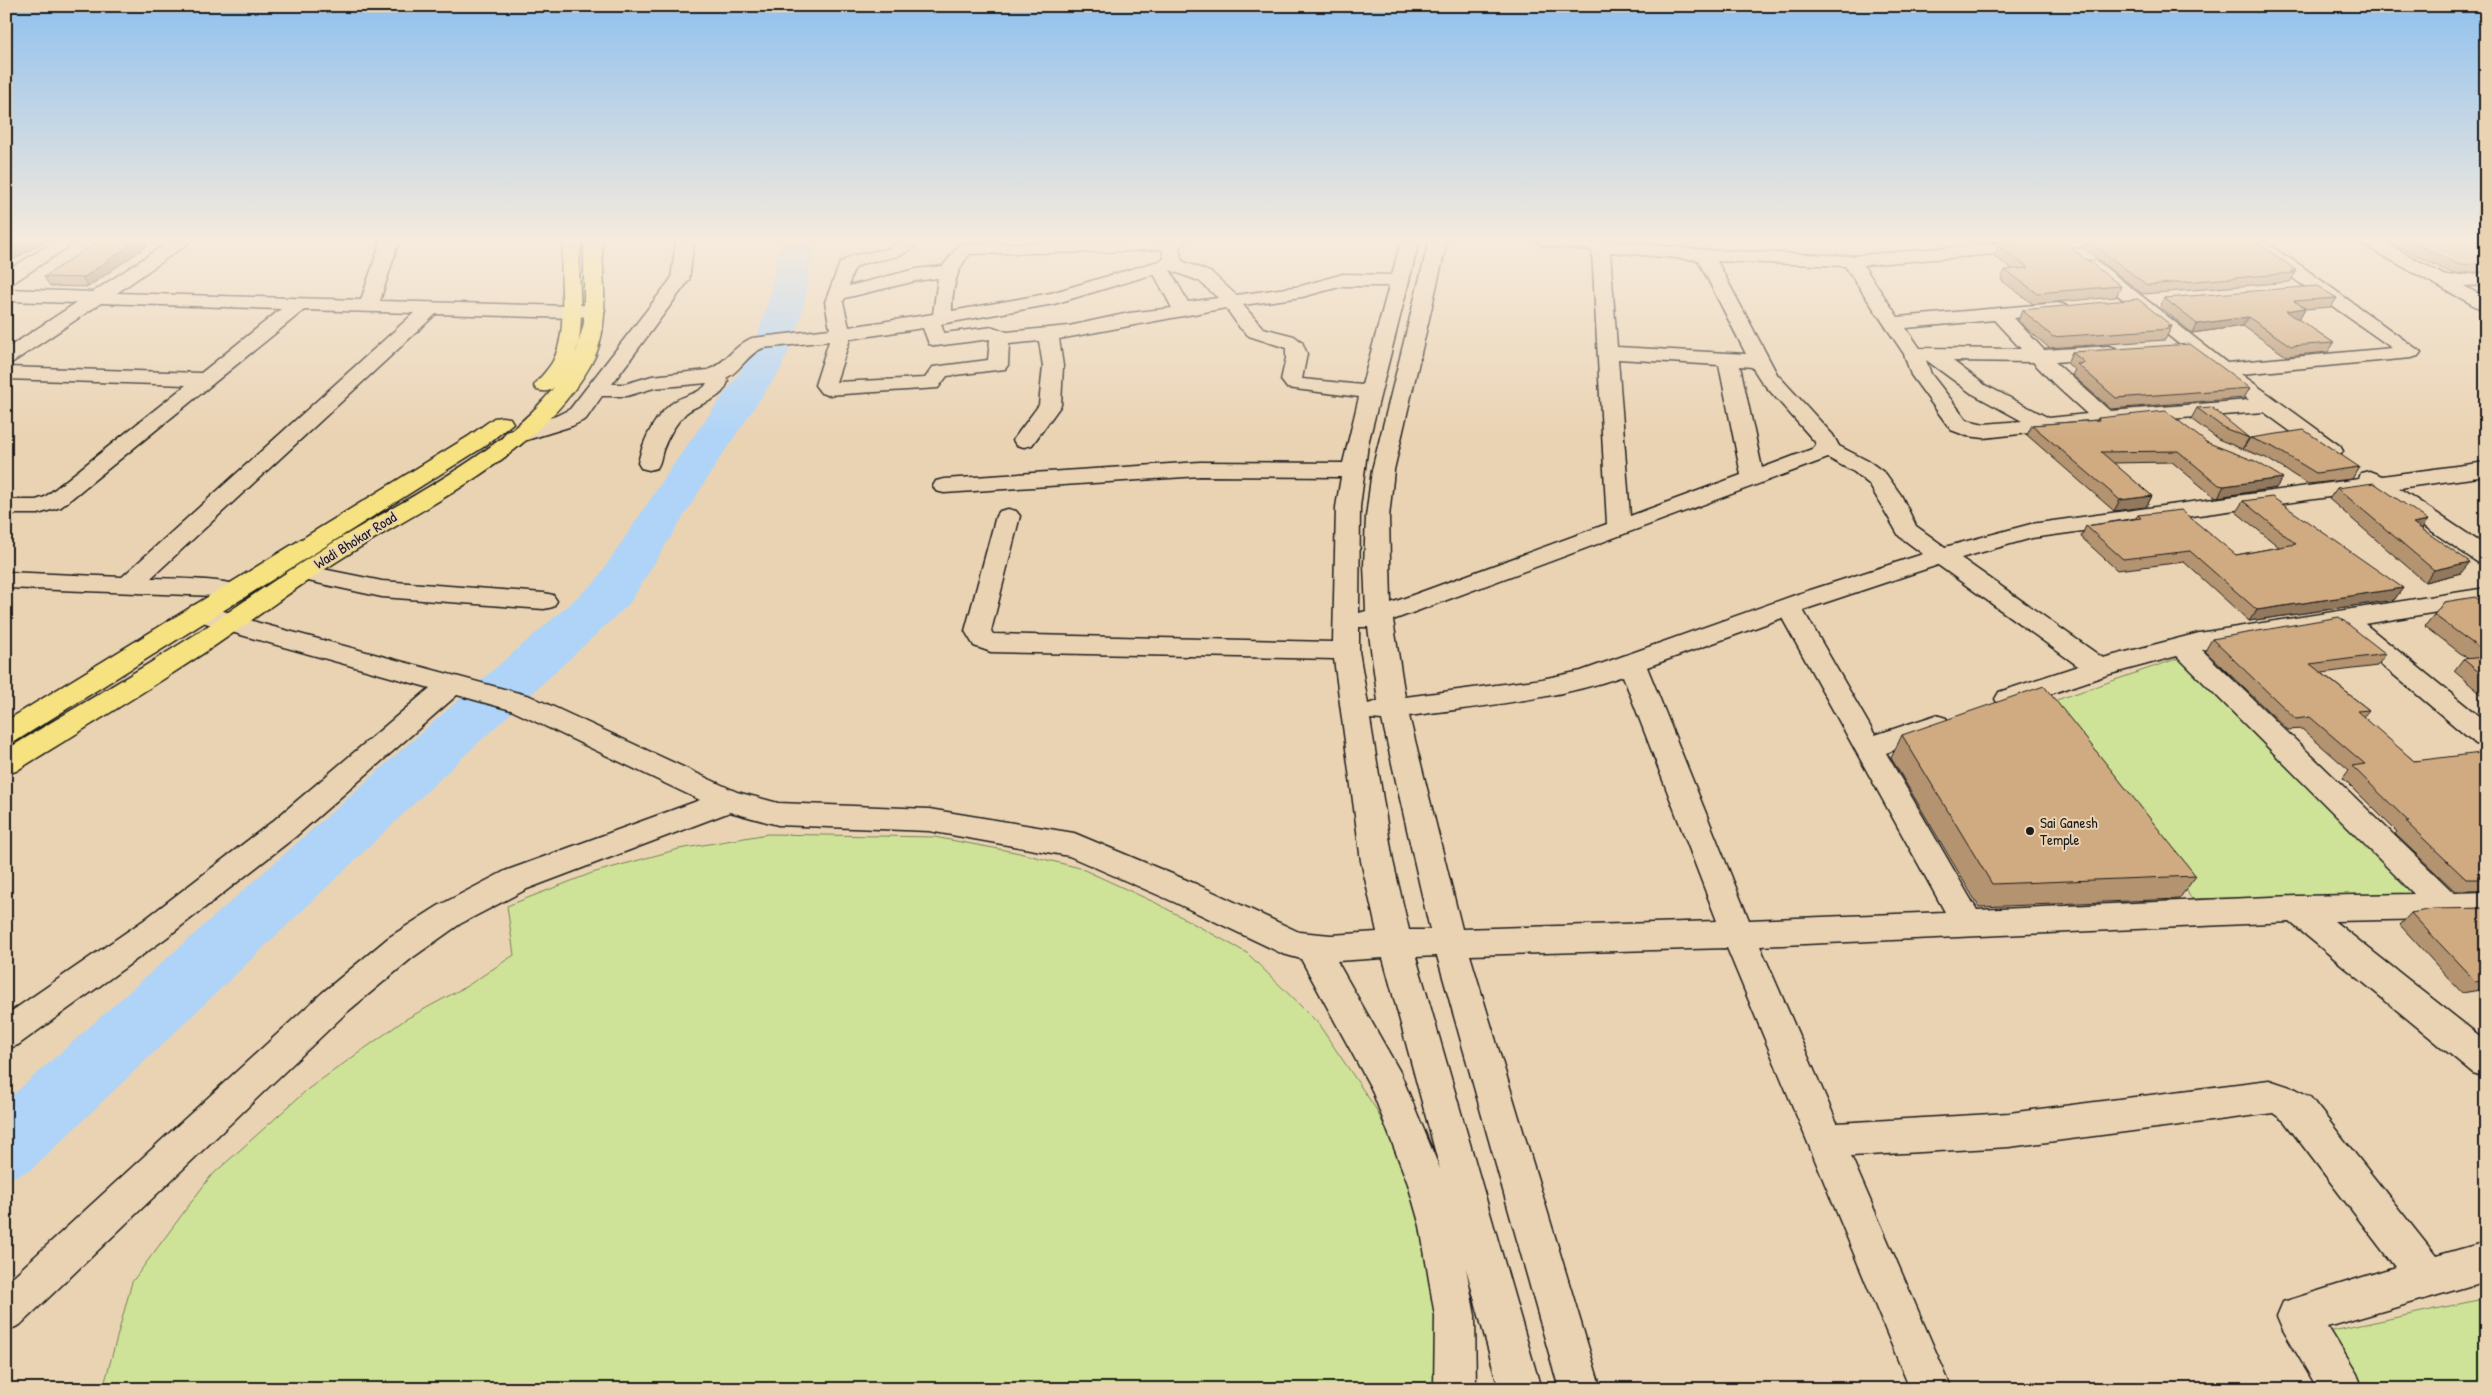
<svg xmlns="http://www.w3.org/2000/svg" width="2492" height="1395" font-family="'Patrick Hand',sans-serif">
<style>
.green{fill:#cee397;stroke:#75805a}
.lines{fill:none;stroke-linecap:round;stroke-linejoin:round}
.river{fill:#afd4f8;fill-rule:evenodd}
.minor-casing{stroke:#1c1c1c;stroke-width:3}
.major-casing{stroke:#1c1c1c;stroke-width:3}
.minor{fill:#ead3b3;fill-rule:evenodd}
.major{fill:#f7e281;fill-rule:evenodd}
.wall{fill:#b39370;stroke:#1c1c1c}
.shaded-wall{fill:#92785b;stroke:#1c1c1c}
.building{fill:#d0ab82;stroke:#1c1c1c}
.poi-dot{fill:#1c1c1c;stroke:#ead3b3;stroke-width:2}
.labels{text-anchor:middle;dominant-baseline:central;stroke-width:4;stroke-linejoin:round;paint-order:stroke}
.street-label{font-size:15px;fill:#1c1c1c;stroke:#ead3b3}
.poi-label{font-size:15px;fill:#1c1c1c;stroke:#ead3b3;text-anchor:start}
</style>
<rect width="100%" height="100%" fill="#ead3b3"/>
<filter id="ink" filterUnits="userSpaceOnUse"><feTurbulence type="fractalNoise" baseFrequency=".02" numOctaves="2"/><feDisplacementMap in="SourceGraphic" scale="10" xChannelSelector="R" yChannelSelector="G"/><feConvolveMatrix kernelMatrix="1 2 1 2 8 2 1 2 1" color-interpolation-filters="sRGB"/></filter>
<g filter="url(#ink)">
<!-- green -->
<path class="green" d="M2182,657L2424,894L2192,899L2039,706Z
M768,834L934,837L1015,852L1080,868L1156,903L1247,953L1317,1022L1376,1109L1429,1217L1444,1318L1433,1389H103L132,1282L210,1177L308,1089L406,1019L467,986L514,955L507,906L592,873L679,849Z
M2478,1300L2486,1310V1389H2359L2323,1333Z"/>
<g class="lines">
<!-- river -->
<path class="river" d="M780,241H814L805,300L796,334L780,370L720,458L629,604L462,758L31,1170L6,1180V1101L424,730L595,582L678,458L742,369L758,334L769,300Z"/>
<!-- minor casing -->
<g class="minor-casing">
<path id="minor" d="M55,241H77L13,283L6,284V271Z
M170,241H191L117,293L361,300L381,241H399L380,301L572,306L595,304L602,306L605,310L602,314L572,318L436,314L151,578C182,579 213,578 244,586L248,592L244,598L235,600L215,596L6,588V572L122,577L414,313L304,310L61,507L38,514H6V500H36L45,497L186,385L6,379V367L201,373L281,309L101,303L13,362L6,364V349L76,303L6,301V289L93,292Z
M676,241H694L689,280L612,384H625L652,376L708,370C726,363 733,346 752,338L830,329L825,302L840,263L851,256L891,248L899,241H919C901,266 865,255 854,270C851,274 850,281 849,286L916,269L943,266L959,245L965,244L1186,241L1179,248L1182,261L1212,273L1236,295L1301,286L1343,274L1392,275L1401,241H1419L1368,444L1360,507L1359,613L1366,611L1364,565L1366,517L1372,470L1429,241H1447L1394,470L1389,517L1391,603L1607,524L1592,250L1546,246L1540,245L1537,241H1610L1705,250L1851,256L2024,241H2101L2098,245L2092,246L1863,265L1898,317L2058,303L2065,305L2068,309L2065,313L2014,318L2044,350L2108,346L2115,348L2118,352L2115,356L2108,358L2055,362L2110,411L2249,400L2085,269L2082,265L2085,261H2097L2227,363L2392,348L2240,241H2262L2297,263L2421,352L2418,356L2411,358L2241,374L2340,446L2343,451L2340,456L2332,458L2324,456L2264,412L2127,422L1984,438L1967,436L1951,430L1911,375L1904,354L1845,266L1717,261L1777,374L1833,435L1839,446L1870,462L1886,474L1901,495L1916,526L1945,547L2031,524L2359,479L2361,473L2369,471L2382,476L2486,462V476L2399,488L2486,546V564L2477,562L2373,491L2032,538L1961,558L2103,658L2199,633L2486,588V604L2365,624L2486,722V747L2476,744L2338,628L2202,650L2454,893L2486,892V918L2334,921L2486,1041V1077L2473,1073L2290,922L1760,946L1837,1123L2009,1113L2269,1080L2296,1089L2310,1097L2436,1256L2486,1242V1281L2328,1327L2357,1374L2363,1389H2318L2283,1330L2277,1316L2283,1302L2395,1267L2284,1121L2273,1113L2009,1147L1851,1156L1952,1389H1910L1727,948L1470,955L1601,1389H1559L1437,956L1416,957L1541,1389H1499L1466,1268L1475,1316L1476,1389H1434L1435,1316L1420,1226L1408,1184L1371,1088L1301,959L1283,954L1174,902L1069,856L929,831L778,825L730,812L527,889L460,924L412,958L346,1013L20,1325L6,1331V1283L322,993L388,938L438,906L505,871L700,800L511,710L457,695L295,837L166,938L18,1045L6,1049V1015L144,920L273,821L430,688L241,635L191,618L187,612L191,606L200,604L209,606L259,623L530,696L737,792L778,803L929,809L1074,833L1196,884L1299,932L1331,935L1377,932L1361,861L1334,659L991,652L974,646L965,631L996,516L1000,511L1008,509L1016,511L1020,516L991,631L993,634L1333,642L1336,507L1341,477L1200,476L944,493L936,491L933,486L936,481L944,479L1200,462L1343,463L1359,397L1287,388L1281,380L1286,358V348L1249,336L1240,328L1226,308L1059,339L1063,366L1061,405L1032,445L1024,447L1016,445L1013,440L1039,405L1043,366L1039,341L1009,344L1008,365L1005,369L947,376L938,388L828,395L821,393L815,385L829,341L763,348C747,354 741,371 726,378L728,381C722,402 701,401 686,413C676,423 668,436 663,450C661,456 661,462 657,468L649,470L641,468L638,463C643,440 656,412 677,400C686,395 702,393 707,383L654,388L627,396H602L586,419L572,426L514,444L506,442L503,437L506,432L556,416L570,409L671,279ZM1162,249L1164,258L1162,260L1051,293L952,311C952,290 956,269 970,254C1034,252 1098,254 1162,249ZM1610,252L1698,260L1746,354L1617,347ZM1170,270L1199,281L1218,298L1188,302ZM1154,274L1172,308L1129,313L1069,326L1007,332L993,327L944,333L941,324L1054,304ZM938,278L933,314L849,327L843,302L845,298L916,281ZM1343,286H1389L1362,385L1302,379L1307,354L1302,342L1294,336L1263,328L1243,305L1302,297ZM1994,320L2021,349L1920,348L1906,328ZM923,328L929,344L936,346L990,339L988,360L933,367L925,378L836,382L850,339ZM1618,359L1719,365L1741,475L1630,516ZM1926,360L1971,393L2022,421L1984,424L1967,420L1931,374ZM1953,361L2033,362L2055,385L2087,414L2049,418L1985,385ZM1740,366L1752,367L1761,381L1815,442L1816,445L1812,449L1762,468ZM1828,458L1854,472L1869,484L1899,536L1923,554L1798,594L1581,671L1542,679L1405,697L1393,620ZM1938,565L2078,666L1999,692L1995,699L1999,706L2009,708L2107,675L2177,656L2414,894L2296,896L1977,910L1886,753L1946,732L1950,725L1946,718L1936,715L1875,735L1803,610ZM1782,618L1945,912L1749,920L1647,667ZM1359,627H1368L1378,701L1368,704L1359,651ZM1623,676L1717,921L1462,929L1409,716C1481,706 1555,700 1623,676ZM1370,719L1382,720L1430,930H1409L1393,861ZM1383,958L1440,1169L1400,1072L1337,961Z
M2360,241H2383L2446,276L2486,273V285L2464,286L2486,298V312L2363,245Z
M303,565L382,581L544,593L553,595L557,601L553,607L544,609L382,597L294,578L291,573L294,568Z"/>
</g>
<!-- major casing -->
<g class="major-casing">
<path id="major" d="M564,241H582C574,279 588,319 575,355L584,323V248L586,241H604L602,248C603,287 611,331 590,366C535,460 423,506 336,562C294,589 254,619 213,647C148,690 82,730 16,771L6,774V750C69,711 134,674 196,634C241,604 285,572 331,544C401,501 506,451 555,386C550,392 545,392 537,390L534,386C539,378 548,370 553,361C571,325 556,280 564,241Z
M502,417L510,418L513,423L485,446L16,741L6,744V721L469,436L494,418Z"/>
</g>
<!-- minor -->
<use href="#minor" class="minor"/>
<!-- major -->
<use href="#major" class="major"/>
</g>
<!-- wall -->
<path class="wall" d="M6,241H45L15,259H6Z
M1973,241H1998L1975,243Z
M2086,241H2255L2297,271L2290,282L2143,294L2083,248Z
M2388,241H2478L2486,245V271L2453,274Z
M148,245L88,287L50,286L44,277Z
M1998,246L2121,286L2116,297L2033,304L2001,280L2005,270L2012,269L1994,256Z
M2164,298H2337L2331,307L2305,309L2300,318H2296L2334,343L2328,352L2286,356L2243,326L2192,333L2160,307Z
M2022,310L2172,326L2165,340L2049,348L2018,321Z
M2072,352L2250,388L2244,398L2111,409L2072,375L2075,370L2067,363Z
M2197,408L2249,438L2242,449L2218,439L2191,419Z
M2098,418L2206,442L2276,488L2218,497L2213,496L2172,462L2113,463L2152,496L2146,507L2114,511L2027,435L2032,425L2097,420Z
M2250,438L2359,467L2352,479L2308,484L2266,458L2243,449Z
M2337,488L2422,528L2461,573L2425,582L2329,499Z
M2243,501L2403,588L2394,600L2249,621L2184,562L2117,570L2081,537L2086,526L2136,518L2138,515L2236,555L2279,547L2236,512Z
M2444,602L2486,603V698L2454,671L2463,659H2468L2425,626Z
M2212,639L2386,654L2377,666L2322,673L2369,710L2363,717L2414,761L2486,758V891H2455L2395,834L2397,832L2343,778L2349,770L2302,729L2288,730L2205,651Z
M1902,735L2196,876L2179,899L1979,907L1891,758Z
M2486,908V989L2462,993L2400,925L2411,913Z"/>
<!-- shaded-wall -->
<path class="shaded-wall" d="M27,241H45L15,259L10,251Z
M136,241H146L148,245L88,287L83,278Z
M2305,308L2300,318L2280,320L2286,311Z
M2248,317L2243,326L2192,333L2197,324Z
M2283,478L2276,488L2218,497L2224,486Z
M2152,496L2146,507L2114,511L2120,500Z
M2428,520L2420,531L2413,523Z
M2470,562L2461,573L2425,582L2434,570Z
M2403,588L2394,600L2249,621L2257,610Z"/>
<!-- building -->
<path class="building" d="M6,241H27L10,251H6Z
M98,241H136L83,278L44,277Z
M2056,241H2062L2121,286L2037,293L2005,270L2029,268L1998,246Z
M2088,241H2255L2297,271H2291L2295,273L2147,285Z
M2410,241H2478L2486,245V263L2459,265Z
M2317,286L2337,298L2294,301L2305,308L2286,311L2334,343L2291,346L2248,317L2197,324L2164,298Z
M2138,299L2172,326L2167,327L2170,329L2053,337L2022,310Z
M2190,344L2250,388L2116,398L2077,364L2085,363L2072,352Z
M2211,407L2249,438L2224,428L2197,408Z
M2166,411L2206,442L2255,461L2283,478L2224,486L2219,485L2178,451L2101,452L2152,496L2120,500L2032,425L2099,420L2098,418Z
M2304,430L2359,467L2316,473L2273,447L2250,438Z
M2374,483L2428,520L2413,523L2470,562L2434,570L2337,488Z
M2272,497L2403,588L2257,610L2190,551L2123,559L2086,526L2141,518L2138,515L2181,510L2236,555L2296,544L2243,501Z
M2475,597L2484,603H2486V653L2434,615L2444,602Z
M2339,617L2386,654L2310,664L2369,710L2357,711L2414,761L2481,753L2486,758V879H2466L2406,822H2409L2352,766L2365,764L2310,717L2296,719L2212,639Z
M2486,657V678L2463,659Z
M2044,686L2196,876L1992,884L1902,735Z
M2486,908V979L2475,981L2411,913L2433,909Z"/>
</g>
<!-- sky -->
<linearGradient id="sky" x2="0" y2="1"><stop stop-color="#91c1ee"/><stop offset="0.55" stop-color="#f6ebdd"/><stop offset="1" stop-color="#f6ebdd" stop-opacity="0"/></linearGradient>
<rect width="2492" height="437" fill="url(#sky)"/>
<!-- markers -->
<circle class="poi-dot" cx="2030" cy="831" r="5"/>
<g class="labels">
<!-- street labels -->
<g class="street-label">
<text transform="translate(355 540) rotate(-32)">Wadi Bhokar Road</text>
</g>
<!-- poi labels -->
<g class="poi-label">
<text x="2040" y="822">Sai Ganesh<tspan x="2040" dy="17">Temple</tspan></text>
</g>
</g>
<!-- margin -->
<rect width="2492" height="1395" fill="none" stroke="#ead3b3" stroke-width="25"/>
<rect x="12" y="12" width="2467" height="1370" fill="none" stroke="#1c1c1c" stroke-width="2" filter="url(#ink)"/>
</svg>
